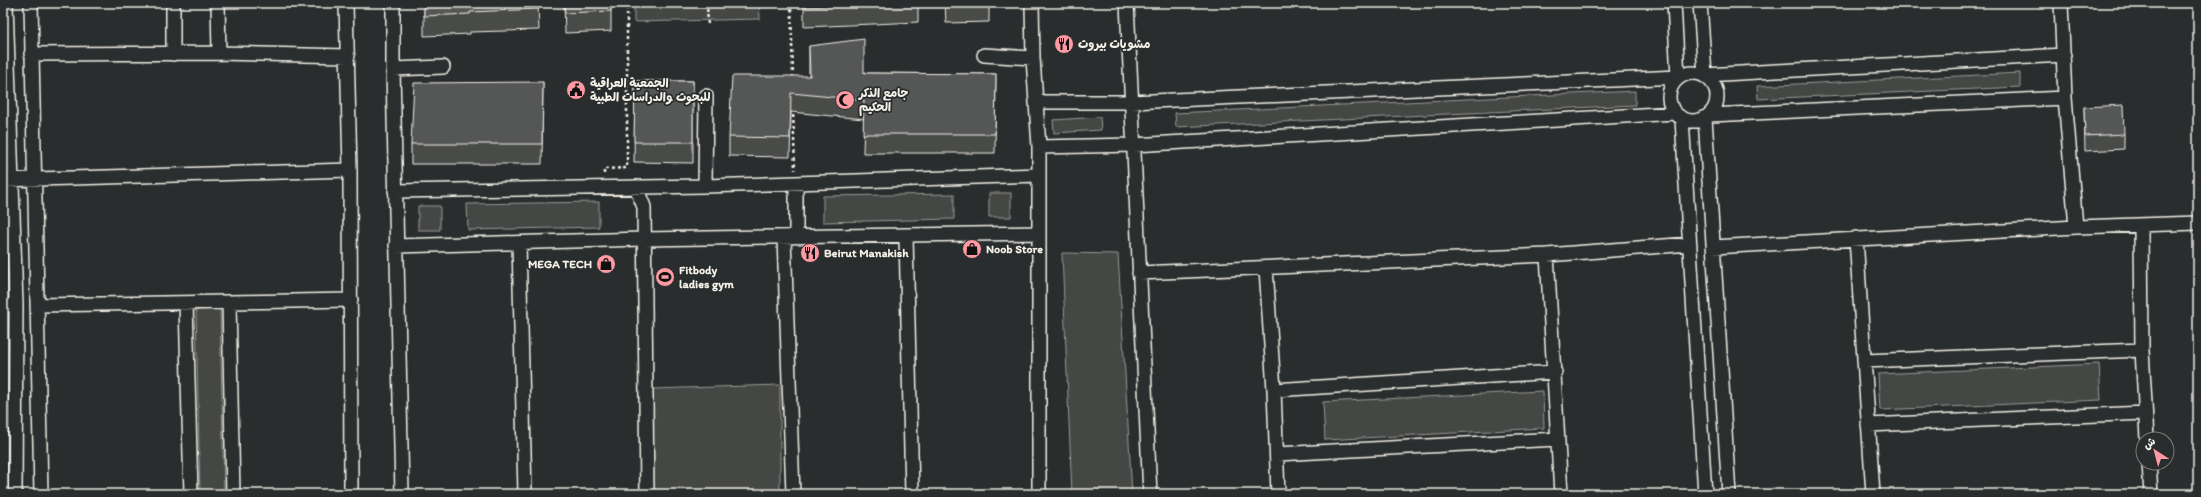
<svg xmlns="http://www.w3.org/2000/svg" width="2201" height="497" font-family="Itim,'Playpen Sans Arabic',sans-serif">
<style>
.green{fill:#444645;stroke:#9c9c96}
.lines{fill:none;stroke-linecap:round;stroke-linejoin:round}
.street-casing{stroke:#f4f1e8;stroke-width:16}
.path{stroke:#f4f1e8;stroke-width:2.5;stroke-dasharray:3 3;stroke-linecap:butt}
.street{stroke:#2a2d2e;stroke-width:13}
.wall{fill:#494b4a;stroke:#f4f1e8}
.building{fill:#555756;stroke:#f4f1e8}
.labels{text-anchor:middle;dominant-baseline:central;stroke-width:3.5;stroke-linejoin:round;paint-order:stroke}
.poi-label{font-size:12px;font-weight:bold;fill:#f4f1e8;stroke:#2a2d2e;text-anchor:start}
</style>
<rect width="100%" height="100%" fill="#2a2d2e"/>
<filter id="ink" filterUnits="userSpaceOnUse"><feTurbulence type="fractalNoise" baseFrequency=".025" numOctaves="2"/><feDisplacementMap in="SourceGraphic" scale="8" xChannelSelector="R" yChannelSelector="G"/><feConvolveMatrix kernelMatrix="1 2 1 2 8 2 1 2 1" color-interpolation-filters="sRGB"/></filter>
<g filter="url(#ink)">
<!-- green -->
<path class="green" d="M634,3H759L760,19L634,22Z
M2020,73V87L1758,99L1757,86Z
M1635,91V105L1176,127L1175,113Z
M1100,117L1101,130L1054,133L1053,120Z
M989,193H1011V217H989Z
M954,194V219L823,222V196Z
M599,202V227L468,230L467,204Z
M418,206H440V230H418Z
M1062,253L1118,254L1132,494H1072Z
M220,309L224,494H200L196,310Z
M2099,364L2101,400L1880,410L1878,374Z
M780,385V494H651L652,389Z
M1543,391L1544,428L1325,440L1323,402Z"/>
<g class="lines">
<!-- street casing -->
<g class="street-casing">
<path id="street" d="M6,3L16,305L15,494
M31,3L41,494
M173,3V54
M218,3L219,53
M346,3L350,170L351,494
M393,3V69L402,494
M1032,3L1033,58L1039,147V494
M1127,3L1150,494
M1700,3L1705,75L2064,55
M2061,3L2065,98L2076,227
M31,54L219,53L348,56
M984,55L1033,58
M393,69L443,67
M1669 97a24 24 0 1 1 48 0a24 24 0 1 1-48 0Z
M1037,102H1131L1678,77L1674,3
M1710,115L2065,98
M1705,118L1729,494
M1682,119L1705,494
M1039,147L1134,145L1675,113
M3,180L350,170
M796,183V237
M705,186L706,96
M636,187L644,207L647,494
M395,191L705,186L1038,175
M2141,225L2142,350L2147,439
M906,236L912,494
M784,237L793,494
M1856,238L1873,494
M519,243L525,494
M396,246L643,239L1038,233
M1713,247L2076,227L2198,223
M1547,255L1561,494
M1266,268L1274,390L1278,494
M1139,273L1547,255L1690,244
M229,302L233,494
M186,303L191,494
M3,305H16
M38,305L351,300
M1864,361L2142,350
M1274,390L1555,372
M1868,425L2145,413
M1277,454L1558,439
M2149,463L2151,494"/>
</g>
<!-- path -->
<path class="path" d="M707,3L708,27
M791,3L793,78
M793,109L795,170
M604,174V169L627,168V3"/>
<!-- street -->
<use href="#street" class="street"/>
</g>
<!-- wall -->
<path class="wall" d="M424,3H538L539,30L470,32V34L424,36Z
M564,3H611V31L565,33Z
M804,3H918V22L804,27Z
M945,3H989V22L946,23Z
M809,46L864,73L996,74L995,153H863L864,119L791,112L790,157L729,156V137L809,76Z
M635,81H693V163L634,162Z
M543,82L542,164H411V144Z
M2084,107L2124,134V149L2085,151Z"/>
<!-- building -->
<path class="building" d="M424,3H538L539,9L470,12V14L424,16Z
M564,3H611V11L565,13Z
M804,3H896L804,7Z
M864,39V73L996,74L995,134H863L864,100L791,93L790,138L729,137L732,76H810L809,46Z
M635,81H693V142H634Z
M543,82L542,144H411L414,83Z
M2123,105L2124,134L2085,136L2084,107Z"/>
</g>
<!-- icons -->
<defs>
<g id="restaurant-disc" transform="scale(1)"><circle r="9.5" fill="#ff9aa2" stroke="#2a2d2e"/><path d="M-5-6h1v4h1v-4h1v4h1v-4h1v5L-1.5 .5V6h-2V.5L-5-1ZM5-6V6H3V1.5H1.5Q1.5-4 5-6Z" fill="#111"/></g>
<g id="civic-disc" transform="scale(1)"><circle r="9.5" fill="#ff9aa2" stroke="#2a2d2e"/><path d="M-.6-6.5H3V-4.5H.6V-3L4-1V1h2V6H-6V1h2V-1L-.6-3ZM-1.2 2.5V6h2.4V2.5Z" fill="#111"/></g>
<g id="mosque-disc" transform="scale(1)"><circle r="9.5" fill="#ff9aa2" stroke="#2a2d2e"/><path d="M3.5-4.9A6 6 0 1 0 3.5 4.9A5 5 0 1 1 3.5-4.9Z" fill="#111"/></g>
<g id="shop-disc" transform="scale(1)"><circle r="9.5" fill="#ff9aa2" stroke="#2a2d2e"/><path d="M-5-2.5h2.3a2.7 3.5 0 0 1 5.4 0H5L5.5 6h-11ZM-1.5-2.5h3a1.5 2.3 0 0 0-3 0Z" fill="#111"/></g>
<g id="stadium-disc" transform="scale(1)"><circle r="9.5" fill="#ff9aa2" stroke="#2a2d2e"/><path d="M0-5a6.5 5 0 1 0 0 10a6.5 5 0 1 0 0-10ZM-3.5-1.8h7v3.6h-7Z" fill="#111"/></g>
</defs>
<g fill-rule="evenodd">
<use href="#restaurant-disc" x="1064" y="44"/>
<use href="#civic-disc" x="576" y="90"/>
<use href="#mosque-disc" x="845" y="100"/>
<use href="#shop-disc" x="972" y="249"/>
<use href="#restaurant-disc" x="810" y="253"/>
<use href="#shop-disc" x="606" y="264"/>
<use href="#stadium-disc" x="665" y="277"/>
</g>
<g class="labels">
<!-- poi labels -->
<g class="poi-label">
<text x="1078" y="44">مشويات بيروت</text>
<text x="590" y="83">الجمعية العراقية<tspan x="590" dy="14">للبحوث والدراسات الطبية</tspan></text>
<text x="859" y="93">جامع الذكر<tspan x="859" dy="14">الحكيم</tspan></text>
<text x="986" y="249">Noob Store</text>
<text x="824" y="253">Beirut Manakish</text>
<text x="592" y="264" text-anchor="end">MEGA TECH</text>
<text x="679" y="270">Fitbody<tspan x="679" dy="14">ladies gym</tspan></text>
</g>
</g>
<!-- margin -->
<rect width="2201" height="497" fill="none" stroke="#2a2d2e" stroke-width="16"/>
<rect x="8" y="8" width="2185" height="481" fill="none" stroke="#f4f1e8" stroke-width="1.5" filter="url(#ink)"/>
<!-- north arrow -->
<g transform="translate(2155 451) rotate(324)"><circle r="19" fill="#2a2d2e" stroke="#7b7b78"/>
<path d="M0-3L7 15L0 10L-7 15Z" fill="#ff9aa2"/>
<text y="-6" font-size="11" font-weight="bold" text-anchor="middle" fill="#f4f1e8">ش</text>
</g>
</svg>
